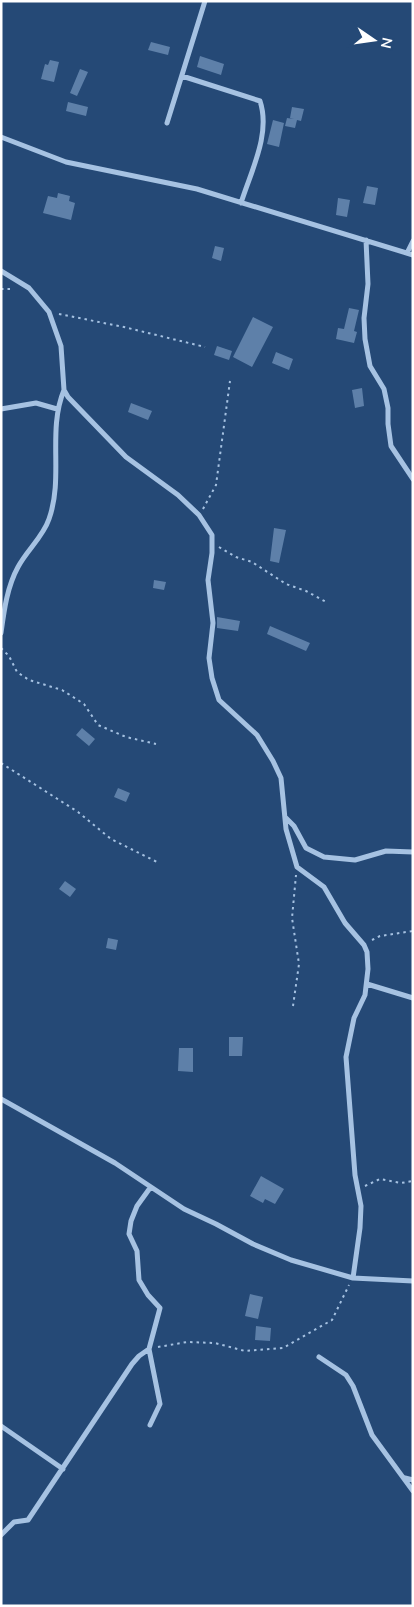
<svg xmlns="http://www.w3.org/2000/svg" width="414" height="1607" font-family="Mulish,sans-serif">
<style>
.building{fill:#5e80a9}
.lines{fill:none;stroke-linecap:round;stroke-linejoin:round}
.path{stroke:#a6c2e2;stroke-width:2;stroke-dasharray:2.5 4;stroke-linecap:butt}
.minor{stroke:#a6c2e2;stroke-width:5}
</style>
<rect width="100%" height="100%" fill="#254976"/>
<!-- building -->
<path class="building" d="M151,42L170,47L168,55L148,50Z
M200,56L224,64L221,75L197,67Z
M50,60L59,62L54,82L41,79L45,64L48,65Z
M80,69L88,72L77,96L70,93Z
M68,102L88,107L86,116L66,111Z
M292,107L304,109L301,121L297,120L295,128L285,126L287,118L294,119L290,118Z
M273,120L284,123L279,147L267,144Z
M367,186L378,188L375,205L363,203Z
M58,193L70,196L69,201L75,203L71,220L43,213L48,196L57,198Z
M338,198L350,200L347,217L336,215Z
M215,246L224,248L221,261L212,258Z
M349,308L359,310L354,331L357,332L354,343L336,339L338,328L344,329Z
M253,317L273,327L252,367L233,357Z
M217,346L232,351L229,360L214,355Z
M276,352L293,359L289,370L272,363Z
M362,388L364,406L355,408L352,390Z
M131,403L152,411L148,420L128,412Z
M274,528L286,530L279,563L270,561Z
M154,580L166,582L164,590L153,588Z
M217,617L240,621L238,631L217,628Z
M270,626L310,643L306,651L267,634Z
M82,728L95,739L89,746L76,735Z
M118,788L130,793L126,802L114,797Z
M65,881L76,889L70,897L59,889Z
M108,938L118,940L116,950L106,948Z
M229,1037H243L242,1056H229Z
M179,1048H193V1072L178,1071Z
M261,1176L284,1189L275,1204L265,1199L263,1203L250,1196Z
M250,1294L263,1297L258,1319L245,1316Z
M256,1326L271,1328L270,1341L255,1340Z"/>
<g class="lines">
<!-- path -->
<path class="path" d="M1,289H14
M59,314L124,327L205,347
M203,509L216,485L230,381
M219,547L236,557L252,562L286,584L306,591L328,603
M1,648L9,656L17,672L29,680L62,690L84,704L98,725L126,737L156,744
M1,763L78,812L111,839L157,862
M372,940L380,936L413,931
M293,1006L299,964L292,918L296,875
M365,1186L380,1179L401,1183L413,1181
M158,1347L187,1342L215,1343L245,1351L283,1348L332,1320L349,1285"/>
<!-- minor -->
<path class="minor" d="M182,76L260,101C271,134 251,171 241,203
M167,123L205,1
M1,137L66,162L197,189L413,255
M366,240L368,284L364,318L365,339L370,366L384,389L388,408V424L391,446L413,479
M407,253L413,241
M1,271L29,288L49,312L61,346L64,390L68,397L126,457L178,495L199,515L212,535V553L208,580L213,623L209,658L212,678L219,700L257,735L273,761L281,778L286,829L297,867L324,887L345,923L364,945L367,952L368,969L365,995L354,1018L346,1057L355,1175L361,1206L360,1228L353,1278
M1,409L36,403L57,409
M1,633C4,611 7,587 18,567C27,550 43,537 49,519C64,477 47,431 64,390
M285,817L294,826L306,848L324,857L355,860L386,851L413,852
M367,984L413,998
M1,1099L115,1163L184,1209L216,1224L253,1244L291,1260L353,1278L413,1281
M319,1357L346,1375L353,1386L372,1435L413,1491
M150,1425L160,1404L149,1349L160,1308L148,1295L139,1280L137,1251L129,1234L131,1221L137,1206L150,1188
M1,1426L63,1469
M405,1478L413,1480
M1,1535L14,1522L28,1520L132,1364L139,1356L149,1349"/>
</g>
<!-- border -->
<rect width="414" height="1607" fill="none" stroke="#ffffff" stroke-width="5"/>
<!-- north arrow -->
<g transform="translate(374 40) rotate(103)" stroke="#254976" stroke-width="4" paint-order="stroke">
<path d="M0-4L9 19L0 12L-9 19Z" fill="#ffffff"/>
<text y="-8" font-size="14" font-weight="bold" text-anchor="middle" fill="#ffffff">N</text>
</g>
</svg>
